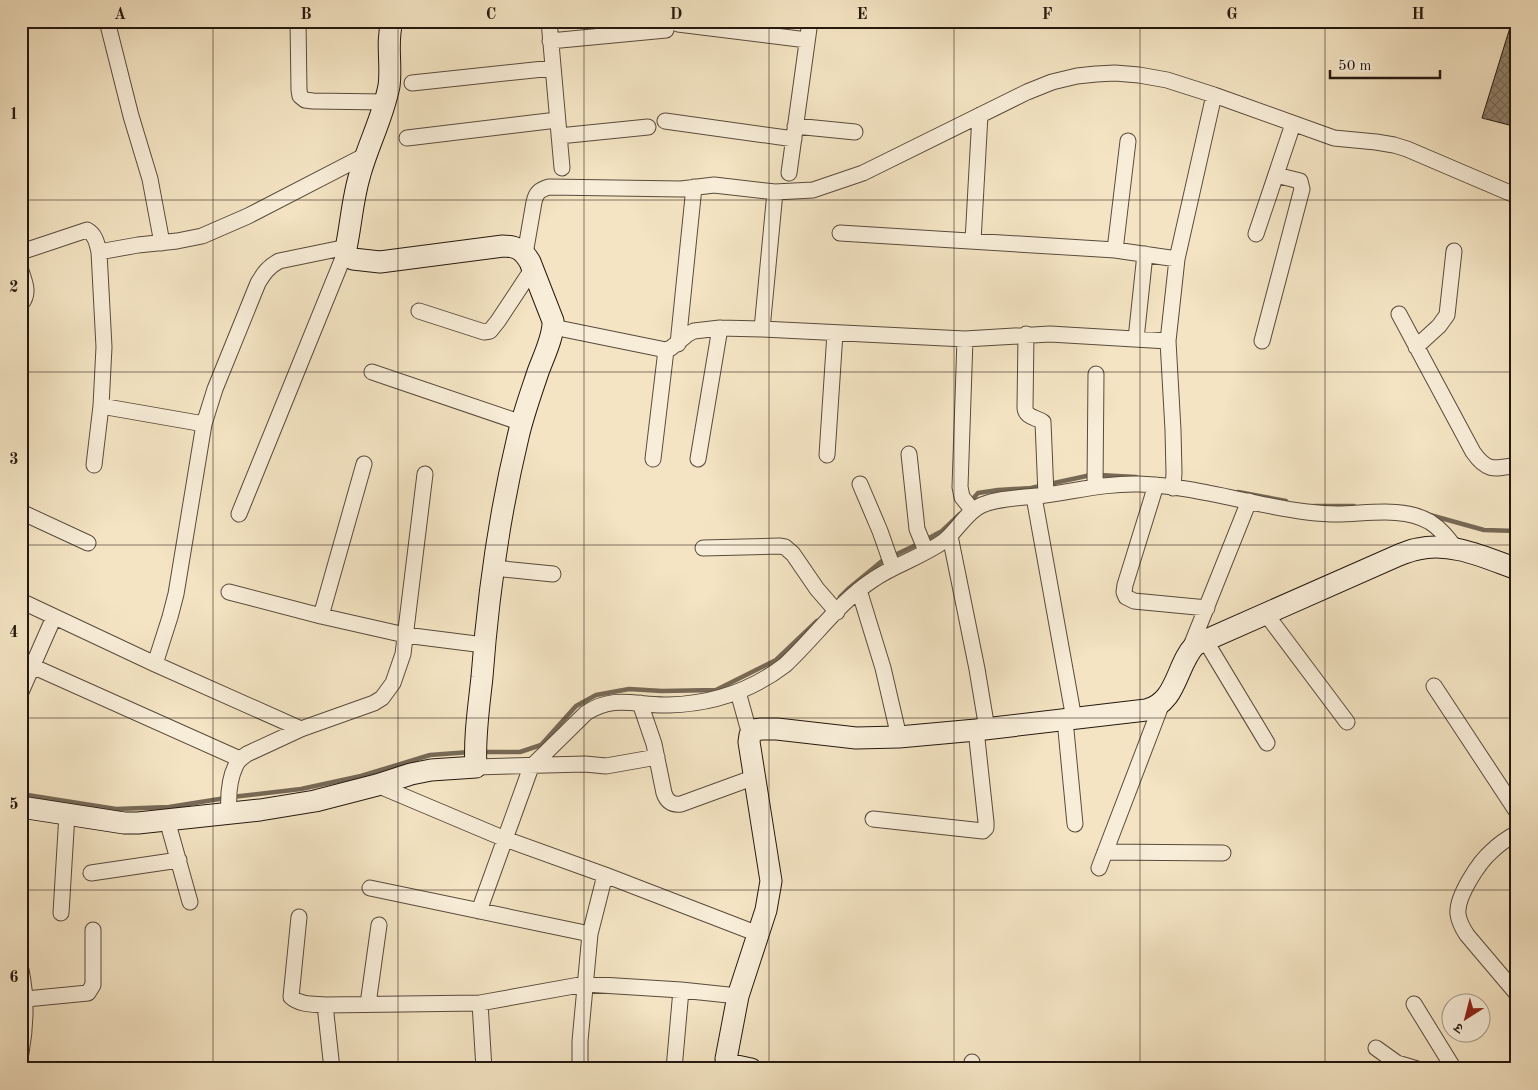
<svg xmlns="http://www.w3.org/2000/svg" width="1538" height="1090" font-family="'Old Standard TT','Noto Serif Devanagari',serif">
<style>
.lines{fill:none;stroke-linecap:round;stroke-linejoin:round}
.stream{stroke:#776956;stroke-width:4.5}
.building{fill:url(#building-cross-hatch);stroke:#25180f}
.street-casing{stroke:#594b3c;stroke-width:17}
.secondary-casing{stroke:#25180f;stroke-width:23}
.street{stroke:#f8edd8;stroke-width:15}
.secondary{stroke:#f8edd8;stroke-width:21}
.grid{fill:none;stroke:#25180f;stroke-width:1;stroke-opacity:0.55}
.neatline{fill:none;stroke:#25180f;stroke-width:2}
.grid-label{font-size:16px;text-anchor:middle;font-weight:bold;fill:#25180f}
</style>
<defs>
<pattern id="building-cross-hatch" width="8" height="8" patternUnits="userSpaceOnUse" patternTransform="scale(1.25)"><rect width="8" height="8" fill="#91826d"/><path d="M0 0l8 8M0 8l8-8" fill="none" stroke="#766958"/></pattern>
</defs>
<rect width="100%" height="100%" fill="#f4e4c3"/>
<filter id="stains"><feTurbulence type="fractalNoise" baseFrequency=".004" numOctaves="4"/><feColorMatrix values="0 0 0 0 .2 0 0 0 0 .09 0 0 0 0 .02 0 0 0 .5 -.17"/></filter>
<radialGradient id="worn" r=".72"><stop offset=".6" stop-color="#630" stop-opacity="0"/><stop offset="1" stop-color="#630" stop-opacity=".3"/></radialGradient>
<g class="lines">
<!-- stream -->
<path class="stream" d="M1099,475L1136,477
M1238,492L1286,501
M970,502L978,493L998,490L1031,488L1091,475
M1314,506H1354
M1430,515L1484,530L1517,531
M840,597L848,589L882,561L916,545L942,531L960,514
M481,752H520L541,745L576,706L596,695L629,689L662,691L716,690L776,660L817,621
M21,794L116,809L169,807L232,797L301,789L361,776L430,755L470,752"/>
</g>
<!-- building -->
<path class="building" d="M1512,21H1517V127L1482,118Z"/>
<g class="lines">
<!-- street casing -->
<g class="street-casing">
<path id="street" d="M107,21L131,116L150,179L162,243
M298,21L299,90L300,96L305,100L313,101L385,102
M549,21L562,168
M678,24L807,40
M550,41L666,30
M412,83L553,68
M665,121L794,139
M795,126L855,132
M559,136L648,127
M407,138L557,120
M789,173L810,21
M840,233L1115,250L1177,259
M1256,234L1293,124
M973,241L980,115
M1115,250L1128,141
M21,252L87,230C95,234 97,243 99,252L138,245L177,241L202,236L248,216L366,155
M525,254L534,202C536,193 539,190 549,187L681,189L714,185L775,192L813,190L863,173L1027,92L1052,82L1077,76L1096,74L1115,73L1139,75L1167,80L1214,95L1334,138L1376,142L1394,145L1407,149L1517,196
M21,271C25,283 30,293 21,304
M419,311L484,332L490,331L498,321L533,268
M1399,314L1473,452C1487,472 1494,469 1517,465
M553,327L666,350L671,348L688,334L694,331L720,328L762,329L965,339L1050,334L1168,341
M762,329L775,192
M1026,334L1025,408C1026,418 1036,417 1043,422L1046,495
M965,339L960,487L962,497L973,511
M1136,339L1145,254
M1262,341L1302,189L1300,181L1276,175
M678,344L694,187
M1416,347L1439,326L1447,315L1454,251
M372,372L522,423
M101,406L204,424
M909,454L917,529L926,551
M827,455L835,333
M653,459L666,350
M698,459L720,328
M94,465L101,406L104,347L99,252
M860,484L880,531L893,568
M1156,485L1125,585L1124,592L1126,597L1134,601L1207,608
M1095,487L1096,374
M1173,488L1174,473L1173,430L1168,341L1177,259L1214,95
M1034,497L1074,719
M21,512L88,543
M239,514L345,253
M950,536L977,669L987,729
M703,548L779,546L785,547L793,554L817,589L837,612
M494,568L553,574
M859,590L883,668L899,737
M229,592L321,616L405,635L484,645
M21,601L155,664L301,729
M1266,614L1347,722
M321,616L364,464
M1205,640L1267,743
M1189,651L1249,501
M155,664L170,617L176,594L204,424L215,389L258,283C264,273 268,267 279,261L347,247
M32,666L240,759
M1434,686L1517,812
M21,692L54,617
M738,692L750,735
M640,703L654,744L664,793C667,802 672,805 681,804L755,777
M1065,720L1075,824
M476,767L585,764L606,766L657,757
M377,785L505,839L605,875L758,934
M229,813C228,798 229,779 236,765C238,760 243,757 247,754L301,729L374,703L382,698L393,683L403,654L425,474
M873,819L983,831L986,828V822L976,730
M167,820L190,902
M1517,833C1508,838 1499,844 1492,851C1479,862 1456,897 1458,914C1459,922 1463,929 1467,935L1517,994
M1105,852L1223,853
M1099,868L1162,703
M91,873L179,860
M370,888L590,934
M479,911L531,767L586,713C615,694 637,706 668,705C710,704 751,691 785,665C815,637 840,601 874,579C896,564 922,557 944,541C957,531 967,511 982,505C1001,497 1025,498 1045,495C1076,491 1107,483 1139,484C1196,486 1251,505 1307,512C1316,513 1327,514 1337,514C1366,514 1403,506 1430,522C1441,529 1448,538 1456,549
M61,913L67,814
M299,917L291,997C300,1005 313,1004 325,1005L480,1003L585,984L681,990L738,996
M21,970C27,998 26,1025 21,1053
M26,999L88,993L93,985V930
M480,1003L484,1069
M368,1004L379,925
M1414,1004L1454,1069
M325,1005L332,1069
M1376,1048L1397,1063L1417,1069
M972,1062V1069
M580,1069V1041L590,934L605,875
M674,1069L681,990"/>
</g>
<!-- secondary casing -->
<g class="secondary-casing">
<path id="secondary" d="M21,807L124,823H138L260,810L315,801L377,785L411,774L431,770L476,767C474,737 479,706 482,677C488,596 499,516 518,437C523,415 531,393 538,372C543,358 554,336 553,321L530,262C523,250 517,246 503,246L380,262L353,259L345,253C351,227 352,200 360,174C368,145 383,117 389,86C392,65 386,43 392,21
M751,1069L732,1065L726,1059L738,996L766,910L771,881L749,742L750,735L754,730L761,729H777L856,738L899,737L976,730L1146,710C1177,703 1176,665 1195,645L1399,555C1405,553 1411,550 1418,549C1451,541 1486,558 1517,569"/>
</g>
<!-- street -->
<use href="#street" class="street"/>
<!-- secondary -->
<use href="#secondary" class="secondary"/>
</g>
<!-- grid -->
<path class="grid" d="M213,21V1069M398,21V1069M584,21V1069M769,21V1069M954,21V1069M1140,21V1069M1325,21V1069M21,200H1517M21,372H1517M21,545H1517M21,718H1517M21,890H1517"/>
<!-- margin -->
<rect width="1538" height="1090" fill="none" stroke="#f4e4c3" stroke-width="55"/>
<!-- north arrow -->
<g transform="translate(1466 1018) rotate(216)"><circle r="24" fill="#f8edd8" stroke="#a49888"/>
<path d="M0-4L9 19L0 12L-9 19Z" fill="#8f2418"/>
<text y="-8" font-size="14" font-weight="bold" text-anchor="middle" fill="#25180f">उ</text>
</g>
<!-- scale -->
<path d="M1330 70v8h110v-8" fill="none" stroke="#25180f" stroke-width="2.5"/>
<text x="1338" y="70" font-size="15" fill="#25180f" stroke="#f8edd8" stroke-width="4" paint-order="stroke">50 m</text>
<rect x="28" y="28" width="1482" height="1034" class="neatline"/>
<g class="grid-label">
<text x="120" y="19">A</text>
<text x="306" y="19">B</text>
<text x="491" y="19">C</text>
<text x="676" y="19">D</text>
<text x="862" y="19">E</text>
<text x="1047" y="19">F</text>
<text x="1232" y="19">G</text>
<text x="1418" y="19">H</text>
<text x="14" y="119">1</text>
<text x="14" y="292">2</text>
<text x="14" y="464">3</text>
<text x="14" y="637">4</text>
<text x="14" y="809">5</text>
<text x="14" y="982">6</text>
</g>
<rect width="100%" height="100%" filter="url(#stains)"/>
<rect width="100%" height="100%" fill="url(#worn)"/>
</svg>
